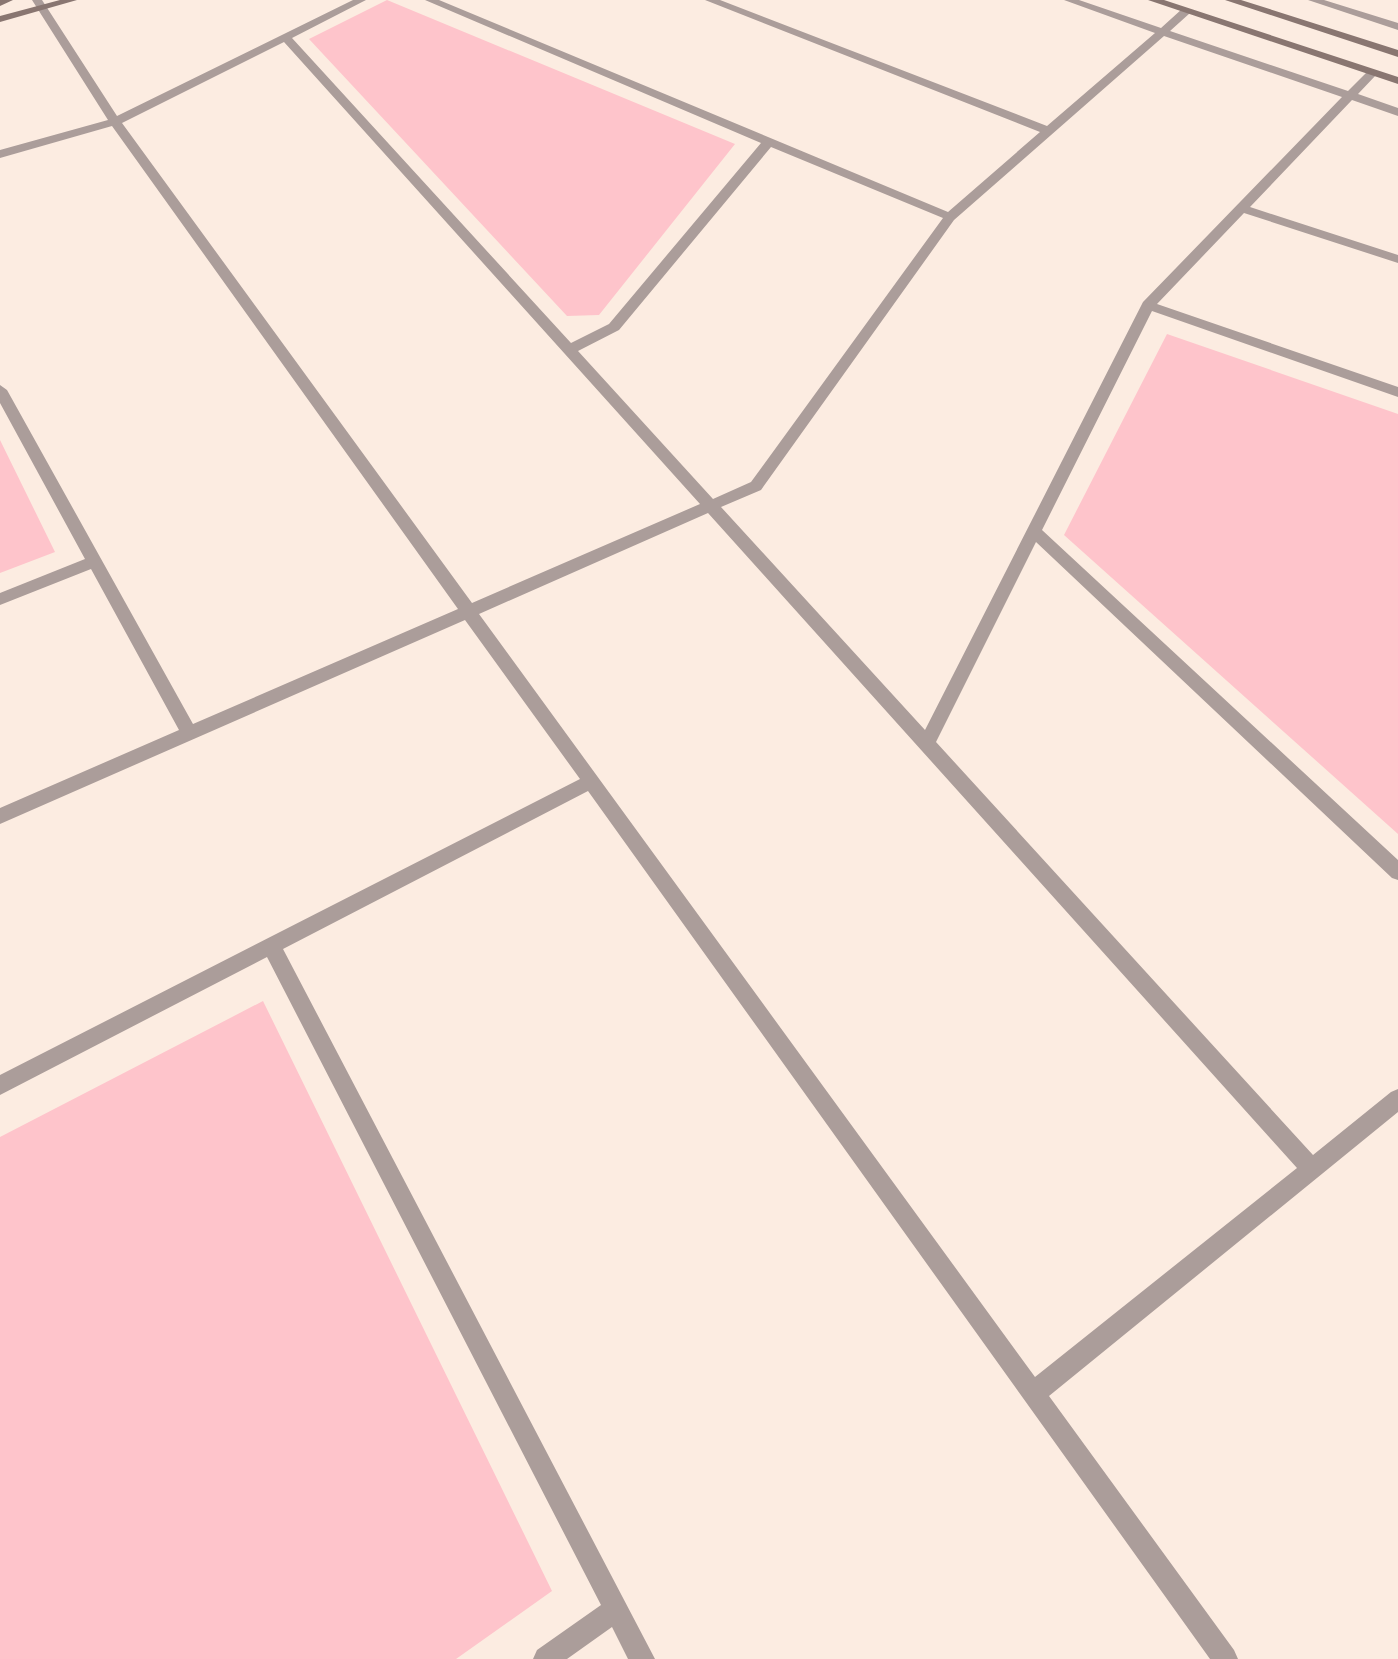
<svg xmlns="http://www.w3.org/2000/svg" width="1398" height="1659" font-family="Lato,sans-serif">
<style>
.green{fill:#fec4cb}
.lines{fill:none;stroke-linecap:round;stroke-linejoin:round}
.street{fill:#ab9d9a;fill-rule:evenodd}
.secondary{fill:#897671;fill-rule:evenodd}
</style>
<rect width="100%" height="100%" fill="#fcece1"/>
<!-- green -->
<path class="green" d="M387,0L735,144L599,315L567,316L309,39Z
M1167,334L1398,414V834L1064,535Z
M0,440L55,552L0,573Z
M263,1001L552,1591L456,1659H0V1137Z"/>
<g class="lines">
<!-- street -->
<path class="street" d="M32,0H42L117,116L353,0H366L292,38L571,343L609,324L761,143L425,0H439L948,212L1040,132L705,0H720L1047,126L1155,33L1064,0H1079L1161,28L1182,9H1190V13L1170,31L1348,91L1368,71H1376V75L1358,94L1398,108V116L1352,100L1250,207L1398,255V263L1244,213L1157,304L1398,387V397L1152,311L1042,530L1398,860V880L1392,878L1036,542L936,742L1313,1155L1391,1092L1398,1089V1112L1049,1396L1234,1650L1238,1659H1210L588,791L283,949L655,1659H628L612,1627L567,1659H533L537,1650L601,1605L267,957L0,1095V1075L580,779L465,620L0,824V808L179,730L91,569L0,605V593L85,559L0,403V385L7,390L193,724L458,609L112,126L0,158V150L108,120ZM1164,36L1342,97L1143,302L925,730L721,507L761,490L954,220ZM284,42L700,504L472,603L122,123ZM771,147L943,218L751,482L713,499L578,351L619,330ZM708,513L1297,1168L1035,1377L479,614Z
M1308,0H1324L1398,23V30Z"/>
<!-- secondary -->
<path class="secondary" d="M0,0H13L0,6Z
M60,0H77L0,22V16Z
M1148,0H1164L1398,77V84Z
M1225,0H1241L1398,50V57Z"/>
</g>
</svg>
